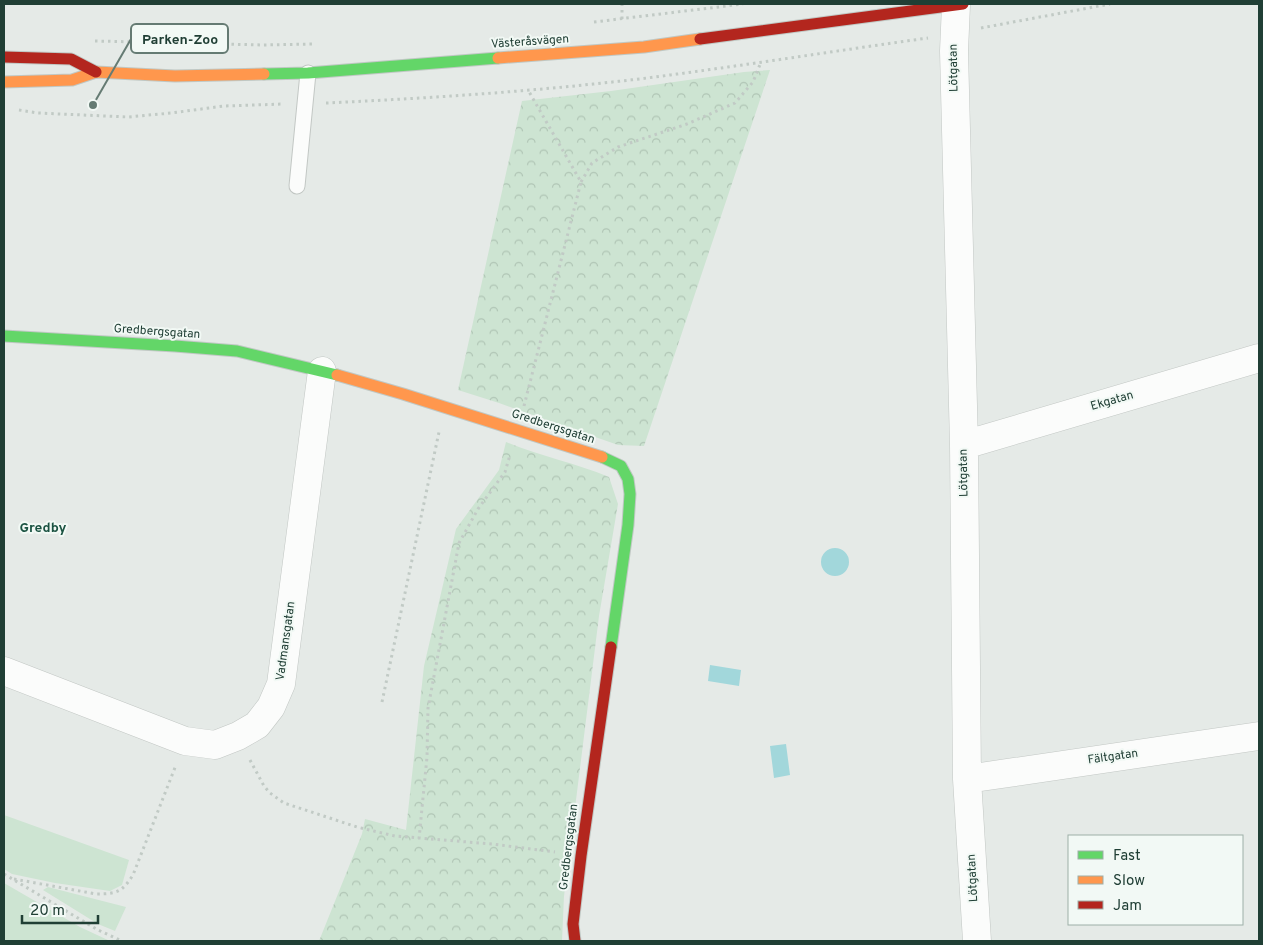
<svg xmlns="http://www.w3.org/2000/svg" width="1263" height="945" font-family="Overpass,sans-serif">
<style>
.green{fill:#cde4d2}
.forest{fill:url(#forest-crowns)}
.water{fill:#a2d7db}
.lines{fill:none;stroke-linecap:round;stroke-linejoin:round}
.lane-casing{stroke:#c2c7c4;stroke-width:17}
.street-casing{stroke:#c2c7c4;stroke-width:29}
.fast-casing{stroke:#c0c8c4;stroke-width:13}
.slow-casing{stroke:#c0c8c4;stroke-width:13}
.jam-casing{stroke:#c0c8c4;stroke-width:13}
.path{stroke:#c1cac5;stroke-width:3;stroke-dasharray:2.5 4;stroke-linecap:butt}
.lane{stroke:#fbfcfb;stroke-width:15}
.street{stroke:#fbfcfb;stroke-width:28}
.fast{stroke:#63d668;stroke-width:11}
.slow{stroke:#ff974d;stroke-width:11}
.jam{stroke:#b3261e;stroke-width:11}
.labels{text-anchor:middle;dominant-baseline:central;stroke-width:4;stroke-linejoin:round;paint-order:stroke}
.street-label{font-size:12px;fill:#203f35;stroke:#f2f9f5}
.neighbourhood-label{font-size:14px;font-weight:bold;fill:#1b5342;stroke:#f2f9f5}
.leader{fill:none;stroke:#657b73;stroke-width:2}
.callout-dot{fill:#657b73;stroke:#f2f9f5;stroke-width:2}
.callout{fill:#f2f9f5;stroke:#657b73;stroke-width:2}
.callout-label{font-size:14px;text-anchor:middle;font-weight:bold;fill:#203f35}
</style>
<defs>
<pattern id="forest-crowns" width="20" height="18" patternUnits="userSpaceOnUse" patternTransform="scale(1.25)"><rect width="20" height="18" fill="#cde4d2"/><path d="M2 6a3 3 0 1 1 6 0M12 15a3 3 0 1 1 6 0" fill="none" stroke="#b0c5b5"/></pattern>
</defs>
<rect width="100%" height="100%" fill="#e5eae7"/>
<!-- green -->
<path class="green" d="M4,815L129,860L122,885L110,891L55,883L12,874L4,869Z
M4,883L80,927L110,941H4Z
M48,887L126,907L115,931L98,924L43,890Z"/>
<!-- forest -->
<path class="forest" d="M770,70L644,446L618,445L499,403L458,390L522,101L611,91L744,72Z
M506,442C539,456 575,463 609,477L618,504L599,616L564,896L562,941H319L362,834L365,819L406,830L424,666L456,529L499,470Z"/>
<!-- water -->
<path class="water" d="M821 562a14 14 0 1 1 28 0a14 14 0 1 1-28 0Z
M710,665L741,670L739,686L708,681Z
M786,744L790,775L774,778L770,746Z"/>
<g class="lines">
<!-- lane casing -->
<g class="lane-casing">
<path id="lane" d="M297,186L308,73"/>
</g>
<!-- street casing -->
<g class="street-casing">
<path id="street" d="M956,5L954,51L964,445L967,779L977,941
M964,445L1259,358
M4,671L185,741L215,745L238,736L257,725L271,707L281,684L322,371
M967,779L1259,736"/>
</g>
<!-- fast casing -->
<g class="fast-casing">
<path id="fast" d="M264,74L308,73L498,58
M4,336L175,346L237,351L337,375
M602,457L621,466L628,479L630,494L628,525L611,647"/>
</g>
<!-- slow casing -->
<g class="slow-casing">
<path id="slow" d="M498,58L644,47L700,39
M4,82L72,80L96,72L175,76L264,74
M337,375L403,394L602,457"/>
</g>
<!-- jam casing -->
<g class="jam-casing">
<path id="jam" d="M700,39L963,4
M4,57L71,59L96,72
M575,941L573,924L581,856L611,647"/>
</g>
<!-- path -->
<path class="path" d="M622,19V4
M594,22L743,4
M981,28L1110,4
M95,41L263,45L314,44
M326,103C433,98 540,91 647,78C741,66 834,51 928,38
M19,110L38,113L128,117L171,113L224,106L284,104
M581,182L592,163L618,147L687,124L735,103L753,82L761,62
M524,406L581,182L528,90
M382,702L439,432
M250,760L264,786L270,793L284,803L357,827L395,836L492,844L555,852
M419,839L427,757L428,708L459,543L478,509L505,472L510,455
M4,874L98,930L122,941
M14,879L96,894C117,894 122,892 133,875L176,765"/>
<!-- lane -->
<use href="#lane" class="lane"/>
<!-- street -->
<use href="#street" class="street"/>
<!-- fast -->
<use href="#fast" class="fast"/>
<!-- slow -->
<use href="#slow" class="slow"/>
<!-- jam -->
<use href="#jam" class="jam"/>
</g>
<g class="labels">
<!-- street labels -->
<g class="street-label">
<text transform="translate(530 42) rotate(-4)">Västeråsvägen</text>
<text transform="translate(954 68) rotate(-91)">Lötgatan</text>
<text transform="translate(157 332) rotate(4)">Gredbergsgatan</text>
<text transform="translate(1112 401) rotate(-16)">Ekgatan</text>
<text transform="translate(553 427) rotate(18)">Gredbergsgatan</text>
<text transform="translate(964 473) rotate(-91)">Lötgatan</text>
<text transform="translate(286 641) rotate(-82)">Vadmansgatan</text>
<text transform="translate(1113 757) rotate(-8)">Fältgatan</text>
<text transform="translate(569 847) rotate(-83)">Gredbergsgatan</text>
<text transform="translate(973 878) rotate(-93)">Lötgatan</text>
</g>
<!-- neighbourhood labels -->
<g class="neighbourhood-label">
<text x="43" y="528">Gredby</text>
</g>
</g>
<!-- callouts -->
<path class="leader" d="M93 105L131 39"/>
<circle class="callout-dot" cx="93" cy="105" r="5"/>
<rect class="callout" x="131" y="24" width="97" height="29" rx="5"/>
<g class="callout-label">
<text x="180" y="44">Parken-Zoo</text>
</g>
<!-- border -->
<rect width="1263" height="945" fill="none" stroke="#203f35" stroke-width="10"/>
<!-- legend -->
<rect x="1068" y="835" width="175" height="90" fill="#f2f9f5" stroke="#9eafa8"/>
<rect x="1078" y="851" width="25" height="8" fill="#63d668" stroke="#9eafa8"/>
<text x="1113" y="860" font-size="15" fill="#203f35">Fast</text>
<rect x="1078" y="876" width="25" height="8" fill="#ff974d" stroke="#9eafa8"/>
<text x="1113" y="885" font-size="15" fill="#203f35">Slow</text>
<rect x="1078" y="901" width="25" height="8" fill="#b3261e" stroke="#9eafa8"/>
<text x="1113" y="910" font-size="15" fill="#203f35">Jam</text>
<!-- scale -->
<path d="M22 915v8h76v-8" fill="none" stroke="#203f35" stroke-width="2.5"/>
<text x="30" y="915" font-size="15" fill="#203f35" stroke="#f2f9f5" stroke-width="4" paint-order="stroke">20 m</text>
</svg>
